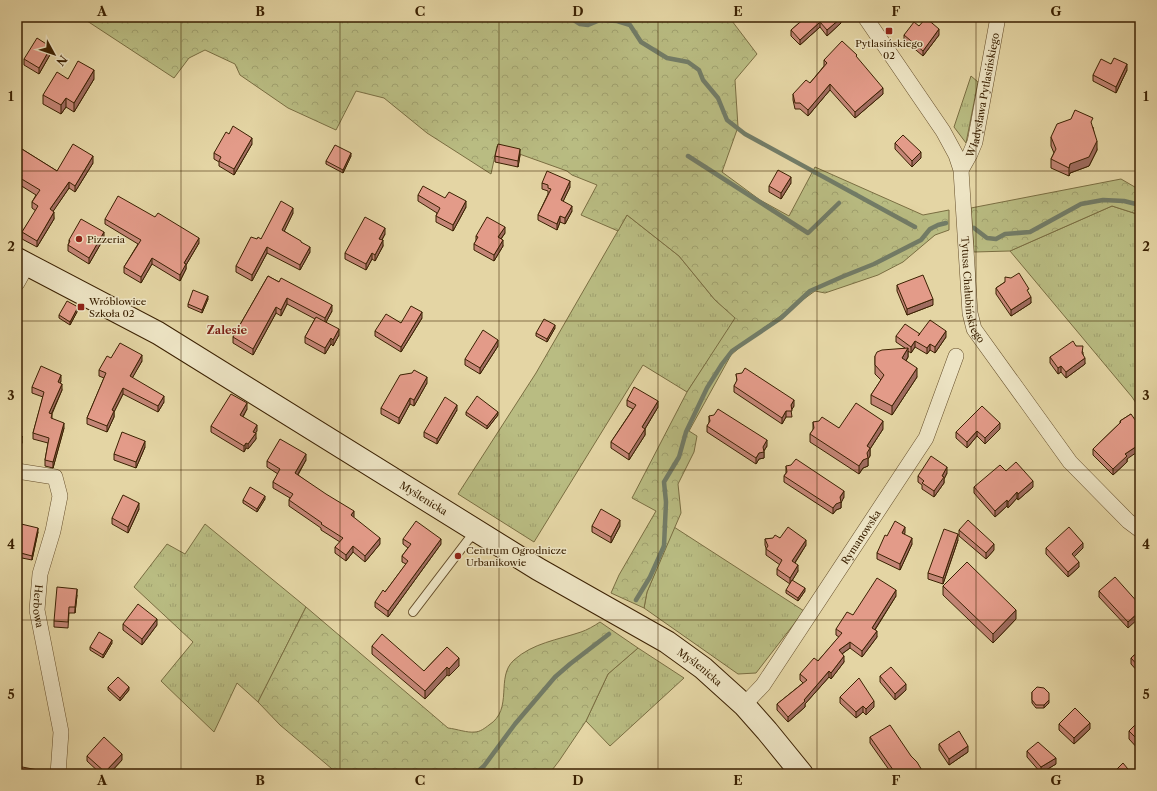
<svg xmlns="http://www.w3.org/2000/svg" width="1157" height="791" font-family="'Libre Caslon Text',serif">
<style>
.grass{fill:url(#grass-tufts);stroke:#7a6e42}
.forest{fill:url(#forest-crowns);stroke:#7a6e42}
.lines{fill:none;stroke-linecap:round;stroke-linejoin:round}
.stream{stroke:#727c67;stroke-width:4.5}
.lane-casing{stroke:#654e2a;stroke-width:10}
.street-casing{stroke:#654e2a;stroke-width:16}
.secondary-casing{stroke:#3b2102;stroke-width:24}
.lane{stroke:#ede4c4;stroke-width:8}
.street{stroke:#ede4c4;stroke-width:15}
.secondary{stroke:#ede4c4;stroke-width:22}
.wall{fill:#c38576;stroke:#3b2102}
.shaded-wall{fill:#9f6c60;stroke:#3b2102}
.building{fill:#e39b89;stroke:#3b2102}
.grid{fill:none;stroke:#3b2102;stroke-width:1;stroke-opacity:0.55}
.poi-dot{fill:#8f2418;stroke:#ede4c4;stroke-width:1.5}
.labels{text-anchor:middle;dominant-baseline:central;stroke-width:3;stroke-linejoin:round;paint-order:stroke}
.poi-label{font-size:10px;fill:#3b2102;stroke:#ede4c4;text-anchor:start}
.street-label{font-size:10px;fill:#3b2102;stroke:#ede4c4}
.neighbourhood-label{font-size:11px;font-weight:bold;fill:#7a1f14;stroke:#ede4c4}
.neatline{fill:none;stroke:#3b2102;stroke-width:1.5}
.grid-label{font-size:13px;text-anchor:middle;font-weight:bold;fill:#3b2102}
</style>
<defs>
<pattern id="grass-tufts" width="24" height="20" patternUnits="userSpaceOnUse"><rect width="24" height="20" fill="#b9bc82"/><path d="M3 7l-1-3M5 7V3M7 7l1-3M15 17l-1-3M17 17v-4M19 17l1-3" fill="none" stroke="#a0a16f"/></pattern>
<pattern id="forest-crowns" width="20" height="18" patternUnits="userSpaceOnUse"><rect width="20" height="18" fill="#b9bc82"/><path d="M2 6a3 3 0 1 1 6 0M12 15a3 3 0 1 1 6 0" fill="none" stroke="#a0a16f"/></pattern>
</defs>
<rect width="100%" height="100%" fill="#e4d5a4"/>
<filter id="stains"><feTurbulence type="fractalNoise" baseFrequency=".005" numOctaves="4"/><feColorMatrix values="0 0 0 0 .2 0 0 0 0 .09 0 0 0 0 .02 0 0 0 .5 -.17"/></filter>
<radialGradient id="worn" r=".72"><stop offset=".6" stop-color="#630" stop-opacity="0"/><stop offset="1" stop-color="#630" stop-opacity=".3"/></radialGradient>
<!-- grass -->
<path class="grass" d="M971,76L978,82L966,143L954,127Z
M1112,206L1140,215V409L1132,397L1010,251Z
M627,215L679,256L715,300L736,318L687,392L643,365L534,542L458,494L536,373Z
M205,524L306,607L258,702L237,683L214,732L161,681L193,642L134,587L167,544L185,554Z
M674,527L804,611L756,673L738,674L644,608L647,592Z
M638,648L684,678L610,746L586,721L608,674Z"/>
<!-- forest -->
<path class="forest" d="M81,17H729L757,54L735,80L738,127L722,172L760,200L789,216L815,167L923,215L949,210V230L935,235L903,262L878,275L825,293L815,291L754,335L731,355L689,431L697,436L694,452L678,484L681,513L647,592L644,608L611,593L619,575L656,511L632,498L687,392L735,318L715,300L679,256L627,215L618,231L581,215L597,185L572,175L567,171L497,146L491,174L427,133L384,98L356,91L336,130L288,108L240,75L235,64L205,50L189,58L174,78Z
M1121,179L1140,190V215L1112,206L1010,251L974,252L971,208Z
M306,607L448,728C457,729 467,733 475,732C480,732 485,728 489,725C514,709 495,677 514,660C533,643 557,640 581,632C587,630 594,626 600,622L638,648L608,674L586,721L559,761L549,774H338L280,725L258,702Z"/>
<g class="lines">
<!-- stream -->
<path class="stream" d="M569,17L580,24L588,25L600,20L617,21L630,25L641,42L667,58L688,62L699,70L703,80L718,98L727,120L745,134L915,227
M688,156L808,233L839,203
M974,228L987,238L996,239L1005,234L1030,232L1081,204L1103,200L1124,201L1140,205
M636,600L650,577L664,546L666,502L664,482L679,457L686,432L707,388L722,364L732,351L781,318L810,291L844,276L874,264L921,240L930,229L938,225L946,223
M475,774L484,766L515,724L555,677L570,664L609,634"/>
<!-- lane casing -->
<g class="lane-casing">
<path id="lane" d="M413,612L468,540L476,533"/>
</g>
<!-- street casing -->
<g class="street-casing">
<g id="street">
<path id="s1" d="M865,17L943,131L956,155L961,170L970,313L974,329L1070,462L1128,521L1140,530"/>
<path id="s2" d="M961,170L970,154L975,142L998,17"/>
<path d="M17,283L27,265"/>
<path id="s3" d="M17,471L55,477L60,496L53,531L40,574L37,610L61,732L58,774"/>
<path id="s4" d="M744,705L763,685L926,438L956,356"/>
</g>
</g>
<!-- secondary casing -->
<g class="secondary-casing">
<g id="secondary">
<path id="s5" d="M17,259L158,333L538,569L667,642L703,668L744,705L767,731L802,774"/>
</g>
</g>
<!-- lane -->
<use href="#lane" class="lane"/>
<!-- street -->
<use href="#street" class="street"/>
<!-- secondary -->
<use href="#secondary" class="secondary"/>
</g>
<!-- wall -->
<path class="wall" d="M806,17L841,23L827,36L820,27L800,45L791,36V30Z
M919,26L939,35L923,56L904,40V35Z
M51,53L39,74L24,65V59Z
M857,58L883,94L855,118L830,90L808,116L800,109H795L793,100V94L810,83L824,66V60Z
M1111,64L1127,70L1116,93L1093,81V75Z
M1140,65V76L1137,75V69Z
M68,79H94L74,112L66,107L61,114L43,104V95Z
M1093,127L1097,150L1089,166L1070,173L1069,176L1051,168V159L1054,153L1051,146V137Z
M229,134L252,144L234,175L219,166V162L214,159V153Z
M895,143L921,158L912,167L895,149Z
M17,146L57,171L93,163L75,192L69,188L53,211L54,219L37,247L22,239V232L36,211L32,208V202L36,195L20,185V180L17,178Z
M520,155L518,167L495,162V156Z
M351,156L343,173L326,164V161Z
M542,183L570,187L563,201L572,211L565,224L560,222L557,230L538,220V215L548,194V191L542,189Z
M791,183L781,199L769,192V186Z
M418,195L466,207L453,231L436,222V216L437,213L418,201Z
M293,213L284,231L301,242L310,252L300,270L267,253L252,281L236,272V266L257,239H261Z
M105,219L199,243L186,265V269L180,281L152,264L141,283L124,273V267L138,244L105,224Z
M505,233L501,239L503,246L494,261L474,250V244L476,241V236Z
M385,234L382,240L383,246L375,261L372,259L366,270L345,259V253Z
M104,238L89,264L68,251V245L69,243V240Z
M268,276L332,311L326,322L339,335L333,346L331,344L325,354L305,343V337L315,319L287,304L281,316L276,313L253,355L233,343V337Z
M1005,282L1029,294L1031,303L1011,316L996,294V288Z
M897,285L933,305L907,315L897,291Z
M208,299L202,313L188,307V304Z
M78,310L70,325L59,318V315Z
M422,318L401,352L375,336V331L401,323Z
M555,328L547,342L536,336V333Z
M920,334L946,337L935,353L930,350L927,354L915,347L911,353L908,351V357L906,361L917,377L892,415L871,404V395L881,380L875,374V356L905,348L896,342V336Z
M498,346L480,374L465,365V359Z
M1076,346L1083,352V354L1085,364L1066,378L1061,372L1058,374L1050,363V357Z
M111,358L142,361L132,378L164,402L158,412L123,394L114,412V417L107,432L87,424V418L104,378L99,376V370Z
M736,374L794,406L791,410L792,417H786L782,424L734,392V386L737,381Z
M61,381L60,383L62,390L52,414V419L64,428L53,468L45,466V460L48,443L33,439V433L43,397L32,393V387Z
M427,383L414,406L410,404L399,424L381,414V408Z
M627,400L658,407L645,429V435L629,460L611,448V442L633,409L627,406Z
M247,409L243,417L257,431L255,433L256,439L248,449L246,448L244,452L211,432V426Z
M457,410L437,444L424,437V432Z
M466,412L498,415L487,429L466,415Z
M1131,414L1127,462L1113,475L1093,455V449L1120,423V421Z
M709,416L767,446L764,451V458L759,459L756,464L707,432V426L709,423Z
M813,422L839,428L883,429L870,449V456L868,459V466L863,468L859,474L810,442V434L813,430Z
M1000,429L985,444L977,436L967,448L956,438V432Z
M17,435L22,442L18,458H17Z
M145,447L136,468L114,460V454Z
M306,460L298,475L354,517H353L380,544L365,562L353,552L346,561L335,553V547L340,542L321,530V528L289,506V500L290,498L273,488V482L278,474L267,467V461Z
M786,466L844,497L841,502V508L836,510L833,514L784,482V476L786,473Z
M1006,471L1033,487L1018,500L1017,498L1008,508L1007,506L995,517L974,493V487Z
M947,473L944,479V483L934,497L922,489V485L918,482V476Z
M265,499L257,512L243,503V500Z
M139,509L128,533L112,524V518Z
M17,523L38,532L32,560L17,557Z
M592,526H620L611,543L592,532Z
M959,530L994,550L986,559L959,536Z
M905,533L904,534L912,544L900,570L877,559V553L887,536Z
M780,538L806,545L795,563L798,571L790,584L777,575V569L780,565L766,555V548L765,545V539Z
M403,539L441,544L388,617L375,607V602L385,592L406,564L402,562V556L408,548L403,544Z
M958,540L943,584L928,579V573Z
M1046,548H1083L1074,557L1079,567L1068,577L1046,554Z
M943,586L1016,619L993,643L943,595Z
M786,590L805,591L798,601L786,593Z
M1099,591L1140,605L1128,628L1099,597Z
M77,595L75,613H69L68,628L54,627V621Z
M896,596L875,630L877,637L862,657L850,648L842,654L844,662L831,679L829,677L805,704V707L788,722L777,710V704L803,683L800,680V674L818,661L839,637L836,635V629L853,615Z
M123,624L157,625L142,645L123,630Z
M112,643L103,658L90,650V647Z
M372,646L424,671L447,647L459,666L449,676L447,675L425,699L372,654Z
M1140,650V674L1131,664V658Z
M880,676L906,690L895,700L880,682Z
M108,687L129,690L120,701L108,690Z
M1032,692L1049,703L1044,708H1036L1032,703Z
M840,697L874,707L866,715L863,712L856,718L840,703Z
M1140,720V751L1129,739V731Z
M1059,724L1090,729L1074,744L1059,730Z
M870,737L911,756L923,774H892L870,743Z
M939,744L968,752L949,765L939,750Z
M1027,751L1056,764L1041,773L1027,757Z
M87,756L122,760L109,774H101L87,761Z"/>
<!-- shaded-wall -->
<path class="shaded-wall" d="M841,18V23L827,36V30Z
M820,22V27L800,45V40Z
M939,29V35L923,56V51Z
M51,47V53L39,74V68Z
M1127,64V70L1116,93V87Z
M94,70V79L74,112V103Z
M830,84V90L808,116V110Z
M883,88V94L855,118V112Z
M66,98V107L61,114V105Z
M252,138V144L234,175V169Z
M1097,141V150L1089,166L1070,173L1069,176V168L1070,164Z
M520,149V155L518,167V161Z
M921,152V158L912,167V161Z
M351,153V156L343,173V170Z
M93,156V163L75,192V186Z
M791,177V183L781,199V193Z
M570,181V187L561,206V200Z
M69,182V188L50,216V209Z
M466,201V207L453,231V225Z
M572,206V211L565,224V218Z
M293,208V213L282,236V230Z
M54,212V219L37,247V241Z
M560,216V222L557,230V224Z
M505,227V233L498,243V237Z
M385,228V234L379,245V239Z
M104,232V238L89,264V258Z
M199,238V243L186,265V269L180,281V275L184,263Z
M383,240V246L375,261V255Z
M503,240V246L494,261V255Z
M267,247V253L252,281V275Z
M310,247V252L300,270V265Z
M372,253V259L366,270V264Z
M152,258V264L141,283V277Z
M208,296V299L202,313V310Z
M1031,297V303L1011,316V310Z
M287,298V304L281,316V310Z
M933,299V305L907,315V309Z
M332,305V311L325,324V318Z
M78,307V310L70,325V322Z
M276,307V313L253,355V349Z
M422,312V318L401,352V347Z
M555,325V328L547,342V339Z
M339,329V335L333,346V340Z
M946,331V337L935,353V347Z
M331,338V344L325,354V348Z
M498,340V346L480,374V368Z
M915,341V347L911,353V347Z
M930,344V350L927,354V348Z
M908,348V357L902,367V358Z
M142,355V361L130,382V376Z
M1085,358V364L1066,378V372Z
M1061,366V372L1058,374V368Z
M917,368V377L892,415V406Z
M61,375V381L58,388V382Z
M427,377V383L414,406V400Z
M62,384V390L49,419V413Z
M123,388V394L114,412V417L107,432V426L112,410Z
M164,396V402L158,412V406Z
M410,398V404L399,424V418Z
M794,400V406L791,411V405Z
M658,401V407L643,432L645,429V435L629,460V454L642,427Z
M247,403V409L240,421V415Z
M457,405V410L437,444V439Z
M786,411V417L782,424V418Z
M498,412V415L487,429V426Z
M883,421V429L870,449V456L868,459V466L863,468L859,474V466L863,460L867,446Z
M64,423V428L53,468V462Z
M1000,423V429L985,444V438Z
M257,425V431L253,437V432Z
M977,431V436L967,448V442Z
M256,433V439L248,449V444Z
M22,436V442L18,458V453Z
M767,440V446L763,452H764V458L759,459L756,464V458Z
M145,441V447L136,468V462Z
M246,443V448L244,452V446Z
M1140,444V450L1127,459V462L1113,475V469L1125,454Z
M306,454V460L295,479V473Z
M947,467V473L944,479V483L934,497V491L942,476Z
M1033,481V487L1018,500V494Z
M844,491V497L841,503V502V508L836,510L833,514V508Z
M1017,492V498L1008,508V502Z
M265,496V499L257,512V509Z
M1007,500V506L995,517V511Z
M139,503V509L128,533V527Z
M354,511V517L351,521V515Z
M620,520V526L611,543V537Z
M905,527V533L902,539V533Z
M38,528V532L32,560V556Z
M958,534V540L943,584V578Z
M380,538V544L365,562V556Z
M912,538V544L900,570V564Z
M441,539V544L388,617V611Z
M806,540V545L792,567V561Z
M1083,543V548L1072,559V554Z
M994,544V550L986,559V553Z
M353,546V552L346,561V555Z
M1079,562V567L1068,577V572Z
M798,565V571L790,584V578Z
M805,588V591L798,601V598Z
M77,589V595L75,613V607Z
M896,590V596L872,634V628Z
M1016,610V619L993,643V634Z
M1140,611V617L1128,628V622Z
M157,619V625L142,645V639Z
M877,631V637L862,657V651Z
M112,640V643L103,658V655Z
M850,642V648L839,656V650Z
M844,656V662L831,679V673Z
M459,658V666L449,676V669Z
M447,667V675L425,699V691Z
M829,671V677L805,704V707L788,722V717L804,700Z
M906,684V690L895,700V694Z
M129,687V690L120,701V698Z
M1049,700V703L1044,708V705Z
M874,701V707L866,715V709Z
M863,706V712L856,718V712Z
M1090,723V729L1074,744V738Z
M968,746V752L949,765V759Z
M122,754V760L109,774H105V772Z
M1056,758V764L1041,773V767Z"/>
<!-- building -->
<path class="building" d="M806,17H841V18L827,30L820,22L800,40L791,30Z
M926,18L939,29L923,51L904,35L914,22L919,26Z
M37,38L51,47L39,68L24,59Z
M842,41L857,55L856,56L883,88L855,112L830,84L808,110L800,103H795L793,94L806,80L810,83L827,63L824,60Z
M1114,58L1127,64L1116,87L1093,75L1101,59L1111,64Z
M78,61L94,70L74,103L66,98L61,105L43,95L57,72L68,79Z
M1140,65V70L1137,69Z
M1075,110L1093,118L1091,122L1097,141L1089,157L1070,164L1069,168L1051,159L1056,149L1051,137L1057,124L1071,119Z
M233,126L252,138L234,169L219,161L221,157L214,153L226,132L229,134Z
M903,135L921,152L912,161L895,143Z
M73,144L93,156L75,186L69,182L50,209L54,212L37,241L22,232L38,206L32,202L40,190L20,178L22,175L17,172V146L57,171Z
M498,144L520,149L518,161L495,156Z
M335,145L351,153L343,170L326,161Z
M778,170L791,177L781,193L769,186Z
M547,171L570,181L561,200L572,206L565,218L560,216L557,224L538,215L551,189L548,188V185L542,183Z
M423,186L445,198L449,192L466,201L453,225L436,216L440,208L418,195Z
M118,196L155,217L158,213L199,238L184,263L186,264L180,275L152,258L141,277L124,267L141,240L105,219Z
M281,201L293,208L282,230L301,241V242L310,247L300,265L267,247L252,275L236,266L251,237L257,239L258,237L261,239Z
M365,217L385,228L379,239L383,240L375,255L372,253L366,264L345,253Z
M487,217L505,227L498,237L503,240L494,255L474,244L478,237L476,236Z
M81,219L104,232L89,258L68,245L70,241L69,240Z
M1019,273L1029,289L1027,290L1031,297L1011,310L996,288L1005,282V277L1011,278Z
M923,275L933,299L907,309L897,285Z
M268,276L279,282L281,278L332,305L325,318L287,298L281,310L276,307L253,349L233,337Z
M193,290L208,296L202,310L188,304Z
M67,301L78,307L70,322L59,315Z
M411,306L422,312L401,347L375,331L386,314L401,323Z
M316,317L339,329L333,340L331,338L325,348L305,337Z
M544,319L555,325L547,339L536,333Z
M930,320L946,331L935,347L930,344L927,348L915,341L911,347L896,336L905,324L920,334L918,336Z
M483,330L498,340L480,368L465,359Z
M1073,341L1076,346H1083L1082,353L1085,358L1066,372L1061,366L1058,368L1050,357Z
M120,343L142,355L130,376L164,396L158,406L123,388L112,410L114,411L107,426L87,418L106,373L99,370L107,356L111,358Z
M908,348L902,358L917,368L892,406L871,395L884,375L875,365V356L877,352L882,350Z
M41,366L61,375L58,382L62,384L49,413L52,414L51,418L64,423L53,462L45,460L49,438L33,433L44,392L32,387Z
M745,368L794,400L791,405L792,411H786L782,418L734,386L737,380L736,374L742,373Z
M414,370L427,377L414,400L410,398L399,418L381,408L400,375L412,373Z
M634,387L658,401L642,427L645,429L629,454L611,442L636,405L627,400Z
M231,394L247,403L240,415L257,425L253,432L256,433L248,444L246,443L244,446L211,426Z
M477,396L498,412L487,426L466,412Z
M445,397L457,405L437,439L424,432Z
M856,403L883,421L867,446L870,448L867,453L868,458L863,460L859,466L810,434L814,428L813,422L819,421L822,417L839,428Z
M982,406L1000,423L985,438L977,431L967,442L956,432Z
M718,409L767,440L763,447L764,452L759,453L756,458L707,426L710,421L709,416L714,415Z
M1131,414L1140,427V444L1125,454L1127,456L1113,469L1093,449L1121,422L1120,421Z
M122,432L145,441L136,462L114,454Z
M17,435L22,436L18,453L17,452Z
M280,439L306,454L295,473L326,494L354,511L351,515L380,538L365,556L353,546L346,555L335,547L343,538L321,524L322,523L289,500L293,494L273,482L280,469L267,461Z
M931,456L947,467L942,476L944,477L934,491L922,483L924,481L918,476Z
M796,459L844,491L840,497L841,502L836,504L833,508L784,476L787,472L786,466L791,465Z
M1016,462L1033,481L1018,494L1017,492L1008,502L1007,500L995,511L974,487L1000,465L1006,471Z
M250,487L265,496L257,509L243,500Z
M123,495L139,503L128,527L112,518Z
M601,509L620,520L611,537L592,526Z
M968,520L994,544L986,553L959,530Z
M416,521L441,539L388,611L375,602L383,590L385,592L408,561L402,556L411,544L403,539Z
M895,521L905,527L902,533L912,538L900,564L877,553L885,535L887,536Z
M17,523L38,528L32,556L17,552Z
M788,527L806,540L792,561L798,565L790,578L777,569L782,560L766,549L768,546L765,539L773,538L775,535L780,538Z
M1069,527L1083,543L1072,554L1079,562L1068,572L1046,548Z
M944,529L958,534L943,578L928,573Z
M967,562L1016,610L993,634L943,586Z
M1115,577L1140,605V611L1128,622L1099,591Z
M877,578L896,590L872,628L877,631L862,651L850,642L839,650L844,656L831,673L829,671L804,700L805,701L788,717L777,704L807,680L800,674L814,658L818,661L842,633L836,629L847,612L853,615Z
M792,580L805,588L798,598L786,590Z
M57,587L77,589L75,607H69L68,622L54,621Z
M138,604L157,619L142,639L123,624Z
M99,632L112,640L103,655L90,647Z
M382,634L424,671L447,647L459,658L449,669L447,667L425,691L372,646Z
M1140,650V668L1131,658Z
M891,667L906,684L895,694L880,676Z
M118,677L129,687L120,698L108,687Z
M859,678L874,701L866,709L863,706L856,712L840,697Z
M1037,687L1044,688L1049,693V700L1044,705H1036L1032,700V692Z
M1075,708L1090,723L1074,738L1059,724Z
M1140,720V742L1129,731Z
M890,725L911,756L917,762L923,772L921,774H896L870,737Z
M959,731L968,746L949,759L939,744Z
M104,737L122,754L105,772L87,756Z
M1038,742L1056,758L1041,767L1027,751Z
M1123,763L1132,774H1112Z
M17,766L43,771L42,774H17Z"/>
<!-- grid -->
<path class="grid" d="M181,17V774M340,17V774M499,17V774M658,17V774M817,17V774M976,17V774M17,171H1140M17,321H1140M17,470H1140M17,620H1140"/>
<!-- markers -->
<g class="poi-dot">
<rect x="885" y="27" width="8" height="8" rx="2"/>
<circle cx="79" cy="239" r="4"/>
<rect x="77" y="303" width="8" height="8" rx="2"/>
<circle cx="458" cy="556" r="4"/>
</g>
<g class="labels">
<!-- poi labels -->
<g class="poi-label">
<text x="889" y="43" text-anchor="middle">Pytlasińskiego<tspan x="889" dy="12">02</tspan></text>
<text x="87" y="239">Pizzeria</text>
<text x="89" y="301">Wróblowice<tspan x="89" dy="12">Szkoła 02</tspan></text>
<text x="466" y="550">Centrum Ogrodnicze<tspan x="466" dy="12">Urbanikowie</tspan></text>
</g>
<!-- street labels -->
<g class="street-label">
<text stroke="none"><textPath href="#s2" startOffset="79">Władysława Pytlasińskiego</textPath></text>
<text stroke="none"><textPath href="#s1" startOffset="302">Tytusa Chałubińskiego</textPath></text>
<text stroke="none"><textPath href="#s5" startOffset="472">Myślenicka</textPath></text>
<text stroke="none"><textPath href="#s4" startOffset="205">Rymanowska</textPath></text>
<text stroke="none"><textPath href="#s3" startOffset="171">Herbowa</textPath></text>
<text stroke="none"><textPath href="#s5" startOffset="796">Myślenicka</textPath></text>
</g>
<!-- neighbourhood labels -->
<g class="neighbourhood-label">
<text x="227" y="330">Zalesie</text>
</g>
</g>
<!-- margin -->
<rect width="1157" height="791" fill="none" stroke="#e4d5a4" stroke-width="44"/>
<!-- north arrow -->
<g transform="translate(54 54) rotate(130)" stroke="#ede4c4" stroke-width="3" paint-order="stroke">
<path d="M0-3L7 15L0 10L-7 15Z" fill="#3b2102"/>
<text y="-6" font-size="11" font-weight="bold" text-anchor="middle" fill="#3b2102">N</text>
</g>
<rect x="22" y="22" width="1113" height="747" class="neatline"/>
<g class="grid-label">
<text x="102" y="16">A</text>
<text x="260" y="16">B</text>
<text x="420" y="16">C</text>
<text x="578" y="16">D</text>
<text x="738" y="16">E</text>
<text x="896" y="16">F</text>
<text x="1056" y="16">G</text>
<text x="11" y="101">1</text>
<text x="1146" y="101">1</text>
<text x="11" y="251">2</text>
<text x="1146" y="251">2</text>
<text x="11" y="400">3</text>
<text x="1146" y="400">3</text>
<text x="11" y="549">4</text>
<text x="1146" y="549">4</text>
<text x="11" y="699">5</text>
<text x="1146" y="699">5</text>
<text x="102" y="785">A</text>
<text x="260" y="785">B</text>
<text x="420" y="785">C</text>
<text x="578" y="785">D</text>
<text x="738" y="785">E</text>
<text x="896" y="785">F</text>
<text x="1056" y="785">G</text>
</g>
<rect width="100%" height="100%" filter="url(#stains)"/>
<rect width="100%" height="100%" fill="url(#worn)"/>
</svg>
